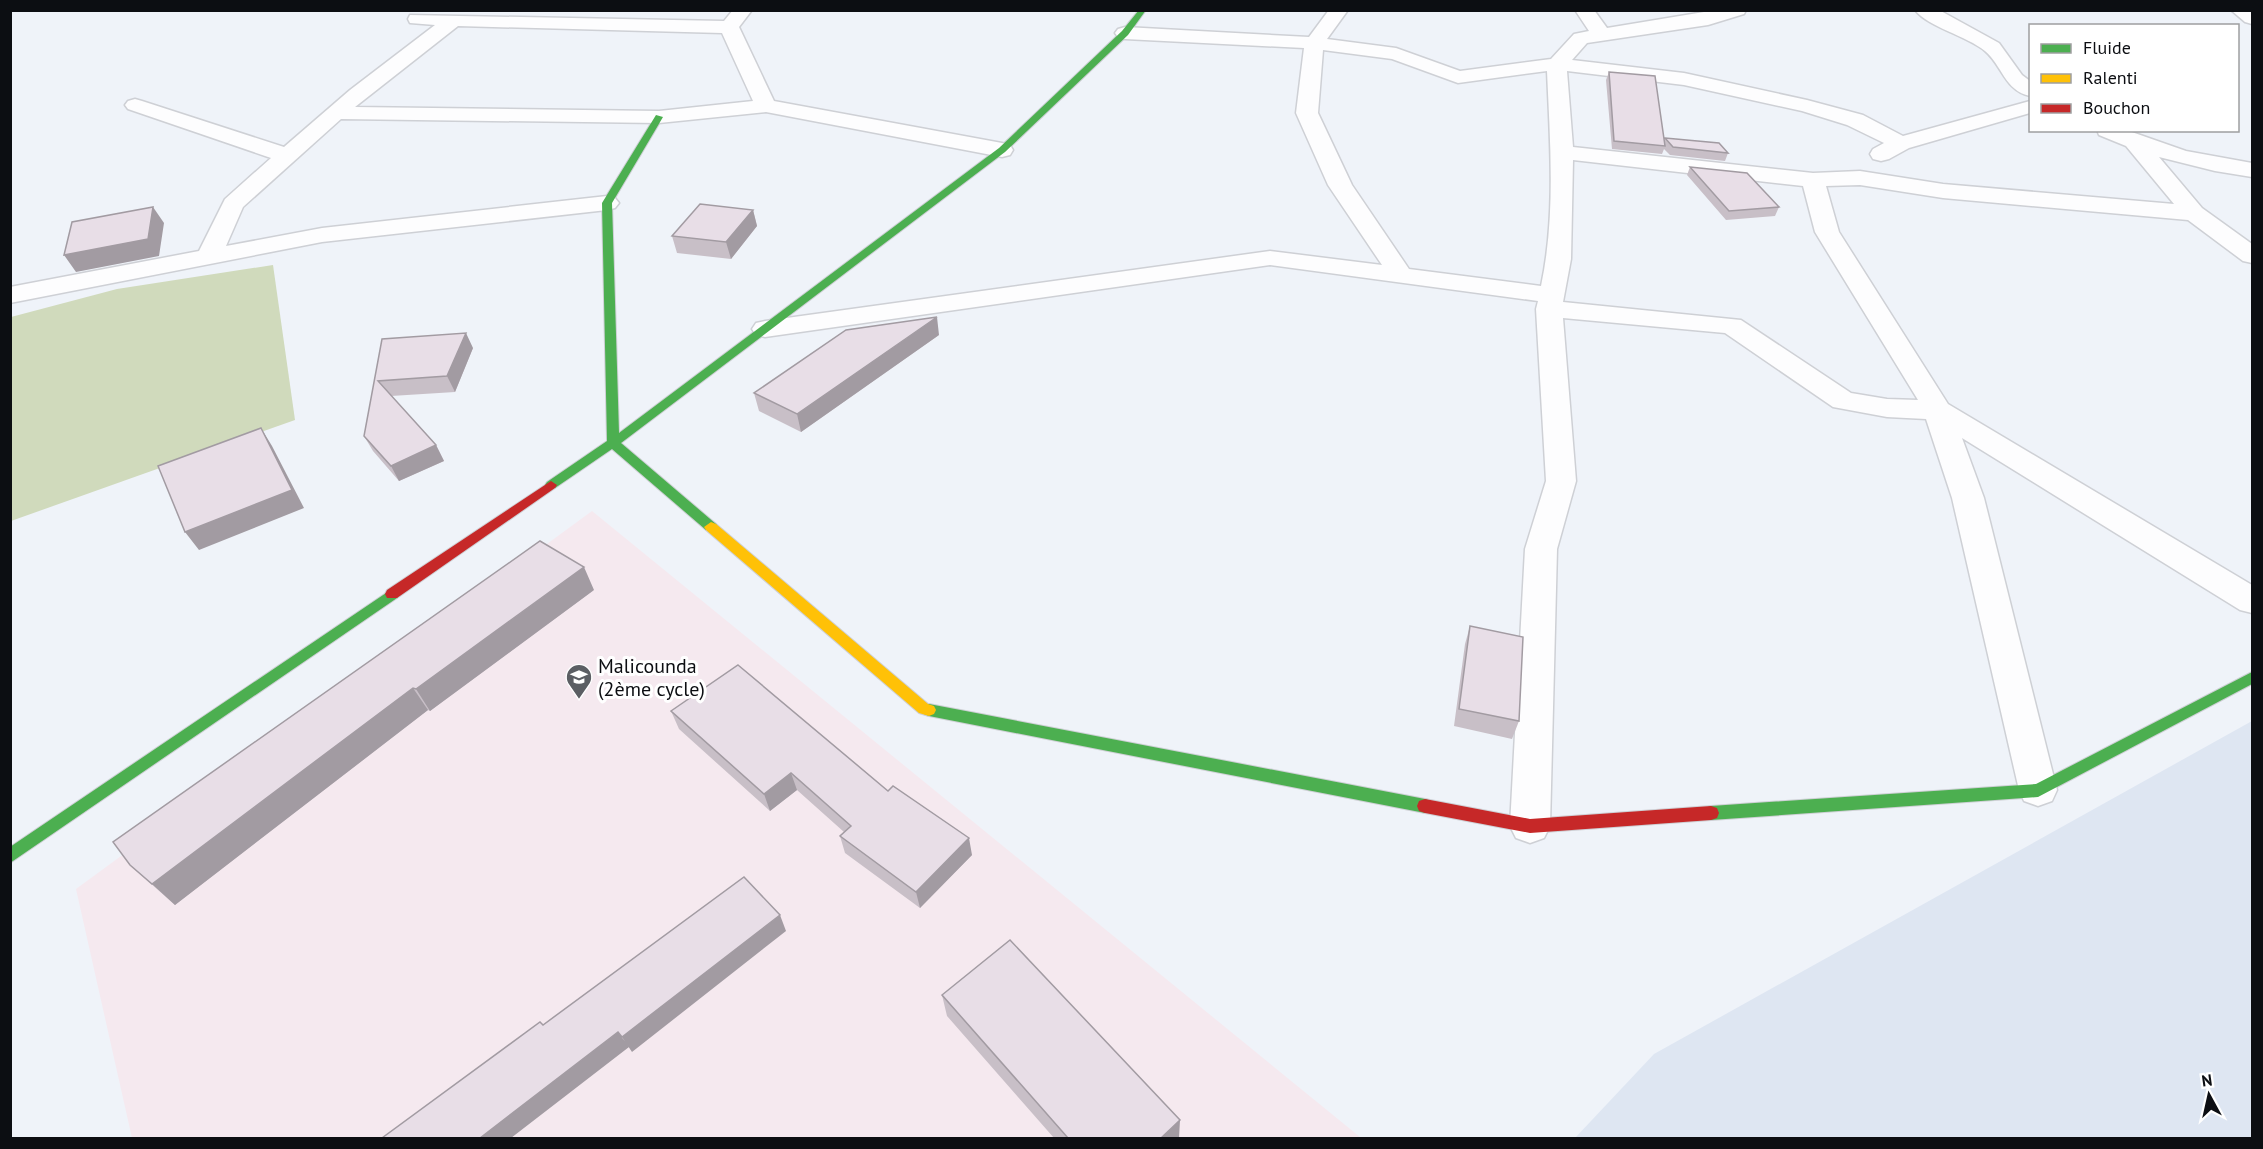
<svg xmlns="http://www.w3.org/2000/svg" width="2263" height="1149" font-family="'PT Sans',sans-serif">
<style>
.built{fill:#dee6f2}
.education{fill:#f5e9ef}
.green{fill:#d0dabc}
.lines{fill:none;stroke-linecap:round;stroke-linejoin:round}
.street-casing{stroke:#ced0d5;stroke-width:3}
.fast-casing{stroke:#ced0d5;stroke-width:2}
.slow-casing{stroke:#ced0d5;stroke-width:2}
.jam-casing{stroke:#ced0d5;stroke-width:2}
.street{fill:#fdfdfe;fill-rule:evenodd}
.fast{fill:#4caf50;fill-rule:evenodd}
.slow{fill:#ffc107;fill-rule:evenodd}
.jam{fill:#c62828;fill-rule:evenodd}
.wall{fill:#c8bfc7}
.shaded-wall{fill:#a29ba2}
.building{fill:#e8dee7;stroke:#a29ba2;stroke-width:1.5}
.labels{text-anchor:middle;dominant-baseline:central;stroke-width:6;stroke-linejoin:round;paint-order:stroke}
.poi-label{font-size:20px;fill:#0c0e12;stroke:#fff;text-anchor:start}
</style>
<rect width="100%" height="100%" fill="#eff3f9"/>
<!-- built -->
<path class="built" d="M2252,721V1138H1575L1654,1054Z"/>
<!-- education -->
<path class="education" d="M592,511L1360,1137L132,1138L76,889Z"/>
<!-- green -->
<path class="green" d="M273,265L295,420L11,521V317L117,289Z"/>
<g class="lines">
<!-- street casing -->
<g class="street-casing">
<path id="street" d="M733,10H752L739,27L774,101L1002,143L1010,145L1013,150L1010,155L1002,157L766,112L659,123L341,119L243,207L226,246L322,228L607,196L615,198L619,203L615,208L607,210L322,242L10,303V287L199,251L225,199L271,158L128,109L125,105L128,101L135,99L142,101L284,147L350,90L435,25L410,23L408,19L410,15L724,21ZM458,26L722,33L753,101L659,111L355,107Z
M1329,10H1348L1327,39L1396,48L1460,71L1551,59L1574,34L1589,31L1575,10H1594L1607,28L1716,10H1746L1744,14L1708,25L1587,43L1572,60L1684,73L1807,100L1863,115L1903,136L2030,101V113L1909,148L1889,159L1881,161L1873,159L1870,154L1873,149L1884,143L1847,125L1802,111L1684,85L1567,71L1573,147L1813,173L1860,171L1943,184L2174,204L2126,146L2099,135L2097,130H2126L2186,151L2252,163V177L2215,171L2159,157L2202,208L2252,244V263L2243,261L2188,220L1943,198L1860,185L1826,186L1839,232L1948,404L2252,585V613L2240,610L1962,438L1984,498L2057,790L2052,801L2038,806L2024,801L2019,790L1952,498L1926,419L1887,417L1833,407L1725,333L1563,318L1576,481L1557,549L1550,826L1544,838L1530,843L1516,838L1510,826L1525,549L1546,481L1536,309L1538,301L1270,265L765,337L756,335L752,329L756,323L765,321L1270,251L1382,265L1328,185L1296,113L1304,48L1125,39L1118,37L1115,33L1118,29L1125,27L1309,37ZM1323,50L1392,59L1458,83L1547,71C1550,142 1556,216 1541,286L1409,269L1352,185L1318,113ZM1573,160L1803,186L1815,232L1918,400L1887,399L1851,393L1741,320L1563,302L1571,259Z
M1915,10H1939L1999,43L2022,75L2030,81V96C2005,91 2002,65 1985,51C1967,36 1928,27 1915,10Z
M2231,10H2252V24L2245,22Z"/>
</g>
<!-- fast casing -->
<g class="fast-casing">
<path id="fast" d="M1139,10H1146L1128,35L1005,152L621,443L716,524L718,527L716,530H706L612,449L555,488H547L545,485L547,482L607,441L602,203L656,115L663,117L612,203L619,433L999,148L1122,31Z
M392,589L397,590L399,594L397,598L10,863V847Z
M2252,672V684L2038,797L1711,820L1705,818L1703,813L1705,808L1711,806L2036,784Z
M929,704L1425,799L1431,801L1433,806L1431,811L1425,813L929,716L924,714L922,710L924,706Z"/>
</g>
<!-- slow casing -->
<g class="slow-casing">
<path id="slow" d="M711,522L716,524L928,704L934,706L936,710L934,714L929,716L919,713L706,530L704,527Z"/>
</g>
<!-- jam casing -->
<g class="jam-casing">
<path id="jam" d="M551,481L557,485L555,488L397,598H387L385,594L387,590Z
M1425,799L1530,819L1711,806L1717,808L1719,813L1717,818L1711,820L1530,833L1425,813L1419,811L1417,806L1419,801Z"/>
</g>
<!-- street -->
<use href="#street" class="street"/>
<!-- fast -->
<use href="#fast" class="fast"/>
<!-- slow -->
<use href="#slow" class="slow"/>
<!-- jam -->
<use href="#jam" class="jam"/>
</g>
<!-- wall -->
<path class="wall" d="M1609,72L1664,140L1665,138L1728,153L1725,161L1670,155L1664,149L1662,154L1612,149L1606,80Z
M1690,167L1779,207L1775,216L1726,220L1687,175Z
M753,210L757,226L731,259L677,253L672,236Z
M939,335L801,432L759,411L754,393Z
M382,339L473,348L455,392L391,396L436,445L444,461L399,481L373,451L364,436Z
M594,590L430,711L428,710L175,905L130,865L113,842Z
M1470,626L1519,721L1512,739L1454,726L1465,644Z
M671,711L888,791L972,855L920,908L845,853L840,836L844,832L797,790L770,811L679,729Z
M942,995L1179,1138H1054L947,1016Z"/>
<!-- shaded-wall -->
<path class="shaded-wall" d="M153,207L164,223L159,256L76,272L64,255Z
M753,210L757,226L731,259L726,242Z
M937,317L939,335L801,432L797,414Z
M466,333L473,348L455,392L447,376Z
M261,428L272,446L304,508L199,550L185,532Z
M436,445L444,461L399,481L391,466Z
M584,567L594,590L430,711L416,689Z
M413,688L428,710L175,905L152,884Z
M791,773L797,790L770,811L764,794Z
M969,838L972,855L920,908L916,892Z
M780,915L786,931L632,1052L622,1037Z
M618,1032L629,1047L511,1138H480Z
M1180,1120L1179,1138H1161Z"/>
<!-- building -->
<path class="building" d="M1609,72L1655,76L1665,146L1614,141Z
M1665,138L1719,143L1728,153L1673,147Z
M1690,167L1747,173L1779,207L1729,211Z
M700,204L753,210L726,242L672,236Z
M153,207L148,239L64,255L72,222Z
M937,317L797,414L754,393L846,330Z
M466,333L447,376L378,381L436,445L391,466L364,436L382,339Z
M261,428L292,490L185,532L158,466Z
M540,541L584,567L416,689L413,688L152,884L130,865L113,842Z
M1470,626L1523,637L1519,721L1459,709Z
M738,665L888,791L893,786L969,838L916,892L840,836L851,826L791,773L764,794L671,711Z
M744,877L780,915L622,1037L618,1032L480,1138H382L540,1022L543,1025Z
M1010,940L1180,1120L1161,1138H1068L942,995Z"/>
<!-- icons -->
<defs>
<g id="school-pin" transform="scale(1.35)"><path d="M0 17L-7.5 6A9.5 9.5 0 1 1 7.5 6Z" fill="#5b5e63" stroke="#fff"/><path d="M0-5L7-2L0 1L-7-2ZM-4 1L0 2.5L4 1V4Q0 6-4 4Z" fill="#fff"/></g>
</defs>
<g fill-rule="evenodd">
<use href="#school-pin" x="579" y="677"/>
</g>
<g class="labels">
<!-- poi labels -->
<g class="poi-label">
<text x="598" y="666">Malicounda<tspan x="598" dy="23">(2ème cycle)</tspan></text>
</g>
</g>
<!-- border -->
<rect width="2263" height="1149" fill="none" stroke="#0c0e12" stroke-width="24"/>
<!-- legend -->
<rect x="2029" y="24" width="210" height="108" fill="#ffffff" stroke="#9e9fa0" stroke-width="1.5"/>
<rect x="2041" y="44" width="30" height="9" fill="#4caf50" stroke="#9e9fa0" stroke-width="1.5"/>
<text x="2083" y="54" font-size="18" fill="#0c0e12">Fluide</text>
<rect x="2041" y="74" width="30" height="9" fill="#ffc107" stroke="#9e9fa0" stroke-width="1.5"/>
<text x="2083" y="84" font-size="18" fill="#0c0e12">Ralenti</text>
<rect x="2041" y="104" width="30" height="9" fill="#c62828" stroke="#9e9fa0" stroke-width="1.5"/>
<text x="2083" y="114" font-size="18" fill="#0c0e12">Bouchon</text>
<!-- north arrow -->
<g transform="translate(2209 1095) rotate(352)" stroke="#ffffff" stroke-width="4.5" paint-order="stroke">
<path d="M0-4.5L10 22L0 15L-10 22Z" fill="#0c0e12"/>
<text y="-9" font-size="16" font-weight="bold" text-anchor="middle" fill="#0c0e12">N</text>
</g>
</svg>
